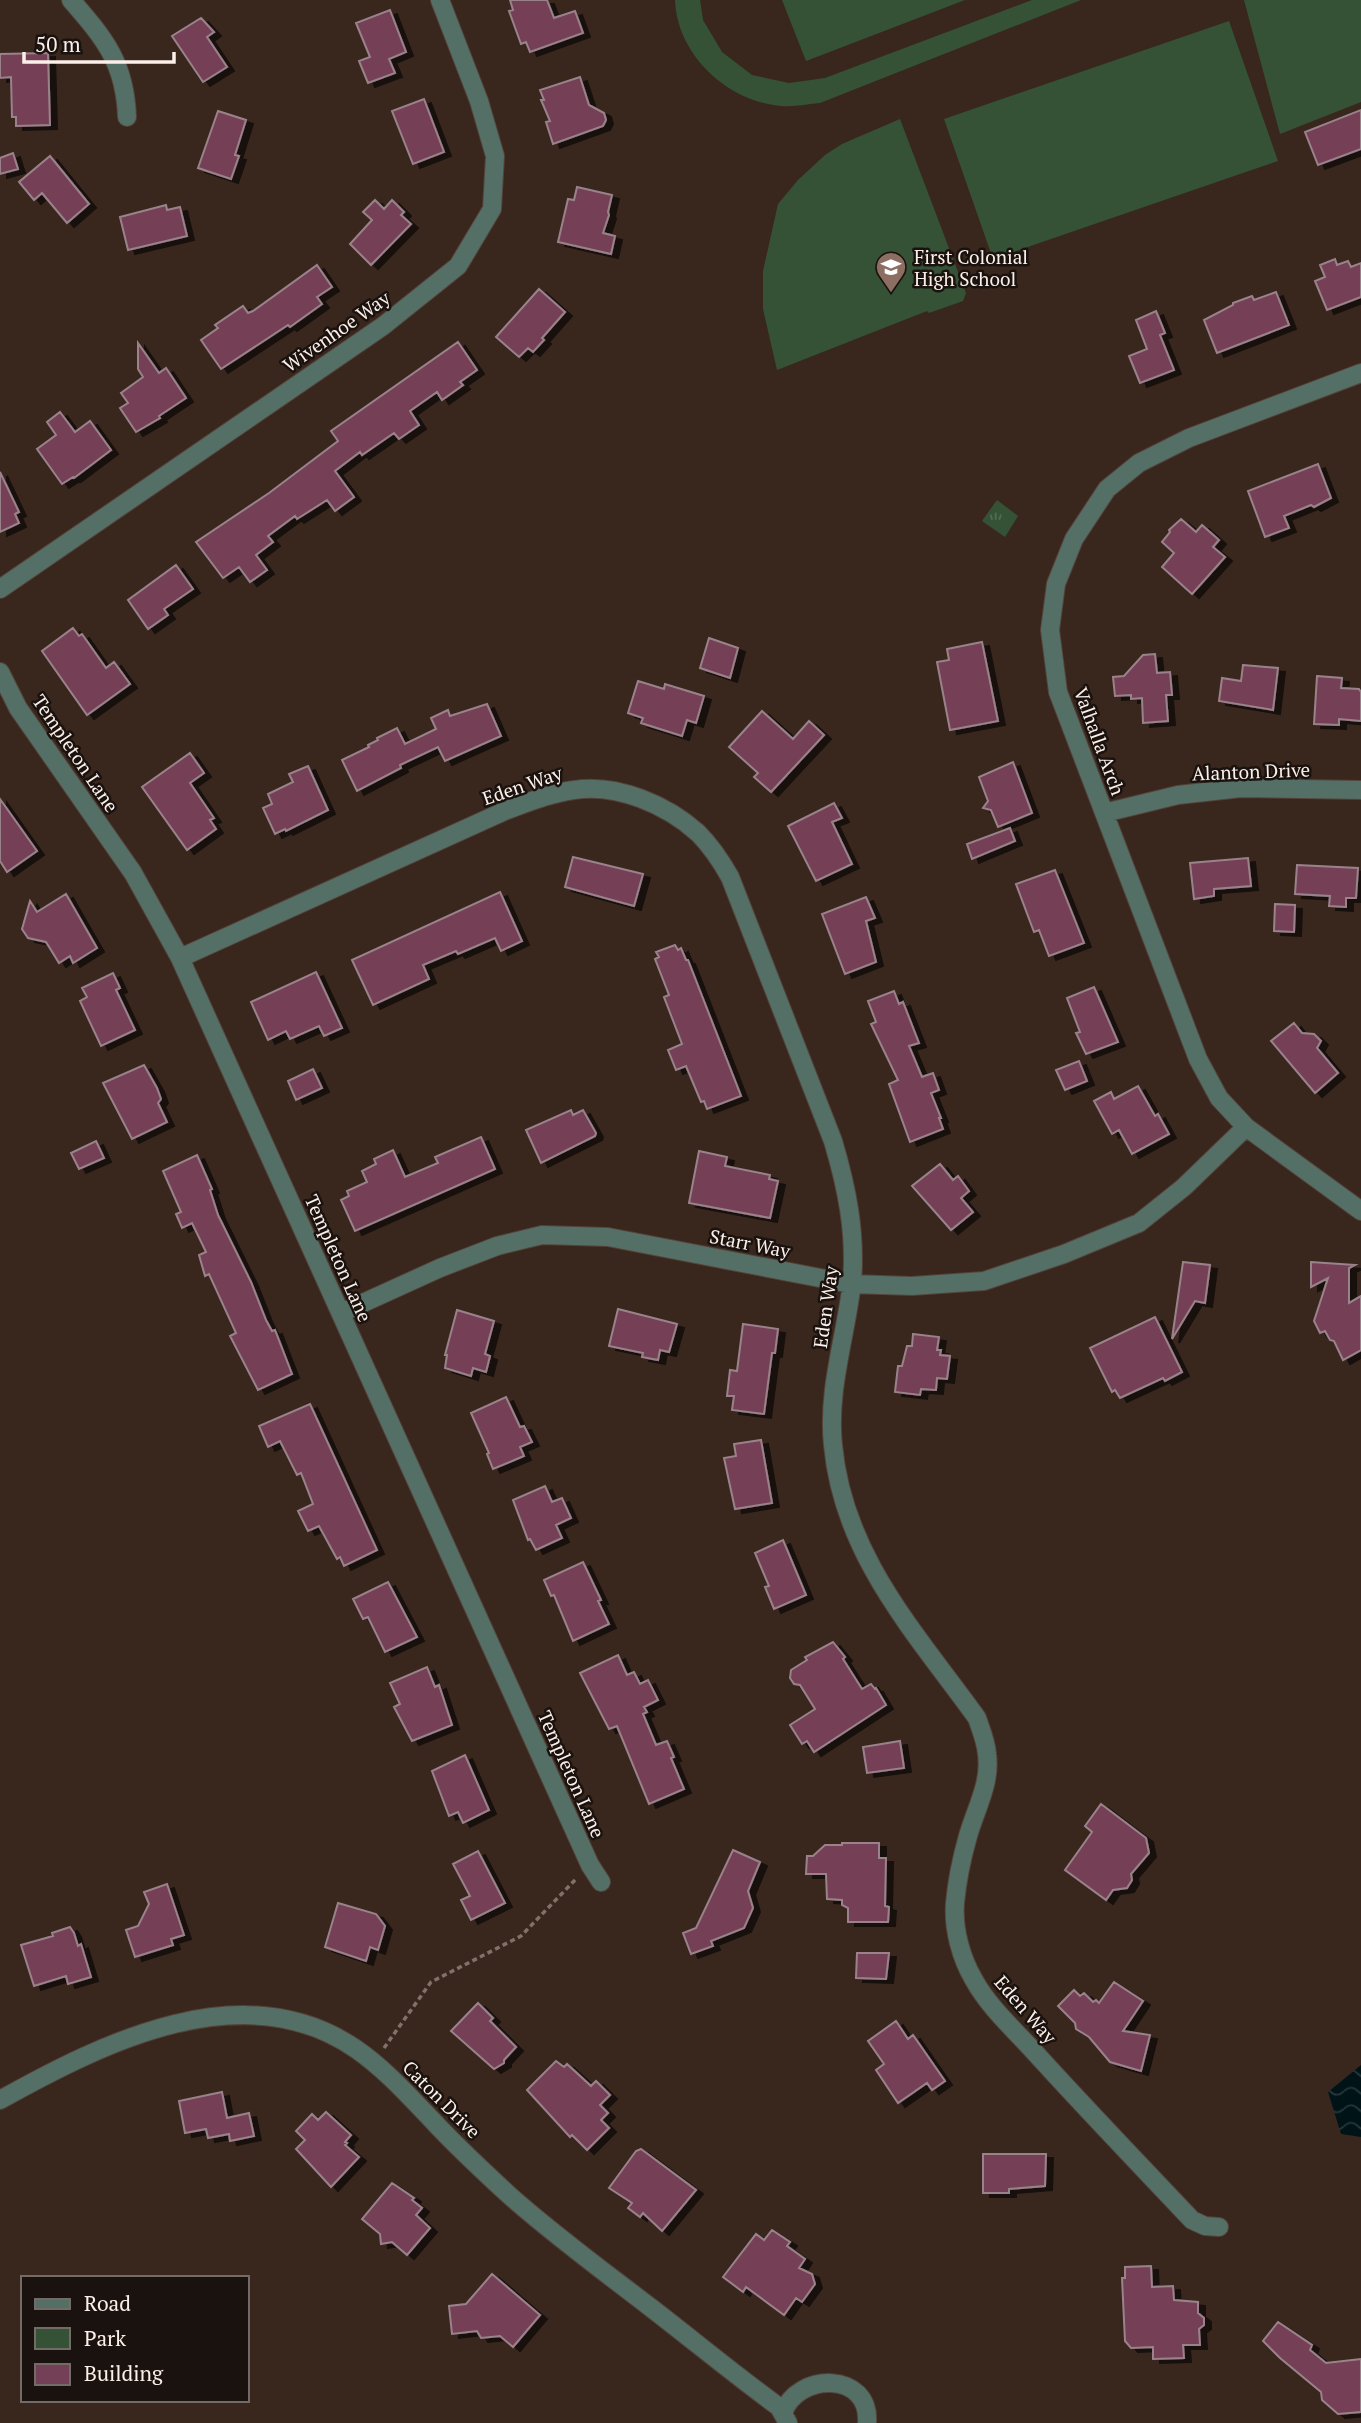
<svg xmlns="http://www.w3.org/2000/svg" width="1361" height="2423" font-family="'PT Serif',serif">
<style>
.green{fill:#355237}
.park{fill:url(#park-tufts)}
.water{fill:url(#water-waves)}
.building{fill:#744057;stroke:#9a828b;stroke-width:2;filter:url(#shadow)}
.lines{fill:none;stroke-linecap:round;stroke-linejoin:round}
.street-casing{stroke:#54433a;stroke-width:20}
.path{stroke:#82716a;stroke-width:3.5;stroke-dasharray:5 3.5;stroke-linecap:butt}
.street{stroke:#546f66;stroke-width:18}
.labels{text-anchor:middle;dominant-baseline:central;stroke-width:5;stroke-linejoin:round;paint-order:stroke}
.poi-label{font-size:19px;fill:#fcefe9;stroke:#1a120e;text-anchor:start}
.street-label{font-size:19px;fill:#fcefe9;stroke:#1a120e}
</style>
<defs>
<pattern id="park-tufts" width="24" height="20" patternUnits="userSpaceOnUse" patternTransform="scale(1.75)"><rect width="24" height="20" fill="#355237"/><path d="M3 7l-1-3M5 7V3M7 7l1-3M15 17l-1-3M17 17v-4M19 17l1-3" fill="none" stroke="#536b54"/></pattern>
<pattern id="water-waves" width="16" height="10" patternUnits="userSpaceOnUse" patternTransform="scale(1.75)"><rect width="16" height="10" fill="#001418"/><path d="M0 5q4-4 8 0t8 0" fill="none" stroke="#26363a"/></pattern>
<filter id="shadow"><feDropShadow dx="7" dy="4" stdDeviation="0" flood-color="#0009"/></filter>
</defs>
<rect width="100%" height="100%" fill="#39271e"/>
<!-- green -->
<path class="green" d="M675,0H700L703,20L722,52L752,75L789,83L825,78L1032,0H1081L820,103C808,104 794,107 782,106C728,102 677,55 675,0Z
M782,0H965L806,61Z
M1244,0H1361V102L1280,134Z
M1229,21L1278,161L993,259L944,119Z
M900,119L966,293L963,301L929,313L927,311L777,370L763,309V271L778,204L798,180L825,155L842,144Z"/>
<!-- park -->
<path class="park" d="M997,500L1018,516L1005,537L982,521Z"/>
<!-- water -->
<path class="water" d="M1361,2065V2137L1341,2134L1328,2092Z"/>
<!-- building -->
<path class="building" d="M510,0H547L554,18L575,11L583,33L530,52L526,42L521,44L509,11L513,10Z
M390,10L406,52L389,59L395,73L368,83L359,61L370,57L356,23Z
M201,18L214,32L207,37L227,67L203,82L172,36Z
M48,53L50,125L16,126V117H12L11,77L0,78V54Z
M580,77L589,105L604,113L606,120L603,126L553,144L546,122L550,121L541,100H544L540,90Z
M424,99L444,152L413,164L392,111Z
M1361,110V149L1318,165L1305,132Z
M218,111L246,120L235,155L239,156L231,179L198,168Z
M13,153L18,169L0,174V158Z
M50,156L89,204L67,223L42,193L34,200L19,182Z
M577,187L612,195L608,212L609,215L603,233L615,236L611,254L558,242L568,199L574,200Z
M375,200L384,209L392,200L404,212L401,215L411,224L371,265L350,244L372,220L363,212Z
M166,205L167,210L180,207L187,236L128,250L120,217Z
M1335,259L1337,265L1348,261L1351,267L1361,263V297L1327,310L1315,281L1325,277L1320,265Z
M317,265L332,287L317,297L322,304L290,327L288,325L221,369L201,340L218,328L215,325L243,306L248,313L253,311Z
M539,289L565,312L542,338L544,340L533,352L528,348L519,357L496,337Z
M1276,292L1289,325L1217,353L1204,320L1233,305V303L1252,296L1254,300Z
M1156,311L1165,333L1160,335L1174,370L1140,383L1129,356L1147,349L1136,320Z
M458,342L477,370L460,382L463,385L442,400L437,392L410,411L419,425L399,439L394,433L362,455L360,452L335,471L354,497L335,511L327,500L297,519L295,516L268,536L273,542L256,555L267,570L250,582L239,567L223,578L196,542L269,493L338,441L331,431Z
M138,343L159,373L166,368L186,398L159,416L160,418L136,432L120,408L128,403L121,393L143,377L138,369Z
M60,412L75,432L90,421L111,450L74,478L73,477L62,484L37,449L56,435L47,422Z
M1318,464L1331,498L1314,507L1311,505L1284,516L1289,528L1265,537L1248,491Z
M0,472L19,512L15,514L19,523L0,532Z
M1181,519L1196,532L1202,525L1219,540L1213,547L1225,557L1192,594L1162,567L1174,553L1162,542L1170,532L1169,530Z
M176,565L193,589L164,609L168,615L148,629L128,600Z
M73,628L79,636L82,634L106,668L114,662L130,684L87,715L42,651Z
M709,638L738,648L730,678L700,668Z
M982,642L998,721L950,730L937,662L949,660L947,649Z
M1155,654L1157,673L1170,672L1172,695H1166L1168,721L1143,723L1142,698L1131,699V695L1115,696L1113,677L1124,676L1143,655Z
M1243,665L1278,668L1273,710L1219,701L1222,678L1241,681Z
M1317,676L1342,678L1341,688L1359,689L1361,692V721L1339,719V725L1314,724Z
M638,681L664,689L665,684L704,696L696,723L687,720L682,736L641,723L643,718L628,713Z
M487,704L501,736L445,761L438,747L400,765L401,768L357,791L342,760L369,747L368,745L378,740L377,738L397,728L405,744L436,729L431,718L448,710L450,716Z
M762,711L793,739L809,721L824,735L771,792L754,777L758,773L729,747Z
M190,753L204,773L190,783L214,818L210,820L216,829L187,850L142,787Z
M1013,762L1032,813L998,827L991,810L983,808L988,801L979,777Z
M308,766L328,810L286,831L285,829L275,834L263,808L272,804L268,794L293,782L289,774Z
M0,799L37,851L7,872L0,861Z
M834,803L842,818L832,822L852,864L816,881L788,826Z
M1010,828L1015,841L972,859L967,844Z
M573,857L643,874L634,906L565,887Z
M1248,858L1251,886L1214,889V896L1194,899L1190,863Z
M1297,865L1358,868L1356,898H1346V907L1329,906L1330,896L1295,894Z
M1055,870L1084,943L1049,956L1039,930L1034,932L1016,884Z
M500,892L522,941L501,951L495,938L458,954L456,951L423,965L429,979L373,1005L352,960Z
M66,894L97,948L73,963L70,956L59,963L46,942L28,938L22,929L30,901L37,912Z
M866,897L875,918L866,921L876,962L845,974L822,914Z
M1275,904L1295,905L1294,932L1274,931Z
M675,945L678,950L681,948L686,960H688L741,1096L707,1109L704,1101L701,1102L686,1066L676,1070L668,1050L682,1044L664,997L669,995L655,959L659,957L656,952Z
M316,972L342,1028L324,1036L319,1026L290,1039L286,1031L268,1040L251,1002Z
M113,973L120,988L116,990L135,1030L101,1046L80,1001L87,997L82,988Z
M1094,987L1118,1042L1086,1054L1076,1033L1080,1032L1067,998Z
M894,991L899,1004L903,1002L919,1043L909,1046L922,1077L933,1073L939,1090L931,1093L941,1118H939L943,1129L910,1142L889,1084L898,1080L871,1024L876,1022L868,1001Z
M1294,1023L1302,1033L1314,1034L1321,1041L1317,1048L1338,1073L1315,1093L1271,1041Z
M1079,1061L1087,1081L1065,1090L1056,1070Z
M144,1065L157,1088L161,1099L158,1103L167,1122L132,1139L103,1083Z
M313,1069L322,1088L296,1100L288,1081Z
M1138,1086L1155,1116L1158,1114L1169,1134L1132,1154L1119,1130L1112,1134L1094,1101L1111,1092L1114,1099Z
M571,1110L573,1115L583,1110L596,1133L595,1136L541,1163L526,1130Z
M481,1137L495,1169L355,1231L341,1200L349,1196L347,1191L367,1182L362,1171L376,1164L374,1159L393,1150L405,1177L438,1163L435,1157Z
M96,1141L104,1158L79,1169L71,1153Z
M699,1151L727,1157L725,1166L770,1175L769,1179L778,1181L770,1218L689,1203Z
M197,1155L212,1189L210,1190L218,1215L251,1282L266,1320L272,1331L275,1330L292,1374L258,1390L230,1336L236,1333L209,1274L205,1276L199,1255L206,1252L192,1223L182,1228L176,1214L181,1212L163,1171Z
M940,1164L953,1180L958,1176L969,1191L961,1198L973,1212L951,1230L912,1186Z
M1183,1262L1210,1265L1205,1303L1195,1301L1172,1339Z
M1311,1262L1355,1265L1349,1268V1303L1361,1296V1350L1343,1360L1334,1341L1330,1340L1325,1331L1320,1333L1314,1321L1328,1278L1311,1287Z
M618,1309L677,1324L669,1352L660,1350L658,1360L642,1357L643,1353L609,1346Z
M457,1310L494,1321L485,1354L490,1356L486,1372L473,1368L471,1376L445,1368L447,1355H445Z
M1155,1317L1182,1372L1165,1381L1163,1378L1120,1398L1115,1390L1112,1392L1090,1348Z
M743,1324L778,1329L775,1353H772L764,1414L732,1410L734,1396H727L730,1370L737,1371Z
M913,1334L939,1337L937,1350H941L940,1355L950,1356L947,1379L937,1378L936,1390L921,1389L920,1395L895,1392L898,1366H902L907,1346H912Z
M506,1397L520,1427L524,1426L532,1442L520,1447L524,1456L493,1469L487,1454L489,1453L471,1413Z
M310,1404L377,1550L344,1566L340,1557L337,1559L319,1526L308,1531L298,1511L313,1504L301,1473L297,1475L280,1441L268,1447L259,1426Z
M761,1440L772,1503L735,1509L724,1458L736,1456L734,1444Z
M545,1486L552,1502L562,1498L571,1518L556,1525L562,1538L536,1550L530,1539L528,1540L513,1500Z
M783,1540L806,1595L774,1609L765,1587L769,1586L755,1553Z
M583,1562L601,1600L598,1601L609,1624L573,1641L554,1595L551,1596L544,1580Z
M388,1582L417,1637L385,1652L368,1617L363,1619L353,1599Z
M833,1642L845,1657L843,1659L862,1689L871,1684L875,1689L876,1688L886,1705L814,1752L807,1741L802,1744L790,1725L815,1709L800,1685L794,1684L790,1678L791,1670L807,1660L805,1657Z
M618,1655L627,1675L634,1672L640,1684L648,1680L658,1700L644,1707L647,1712L643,1714L656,1745L667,1741L674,1757L671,1758L684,1789L649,1804L617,1726L609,1729L580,1673Z
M427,1667L435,1687L439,1685L452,1725L412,1741L394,1707L400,1704L390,1683Z
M900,1741L904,1768L867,1773L863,1747Z
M465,1755L489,1810L463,1823L458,1812L449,1816L432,1771Z
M1101,1804L1146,1838L1149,1853L1131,1874L1132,1880L1127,1888L1113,1890L1106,1900L1065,1870L1092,1832L1085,1826Z
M842,1843H879V1858H886L885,1906L889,1907L888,1922H848V1908L842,1905V1900L827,1899L826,1874H806L807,1856H813L825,1845H842Z
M733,1850L760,1862L748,1891L753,1908L744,1928L711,1941L713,1946L691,1954L683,1933L696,1928Z
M478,1851L505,1903L471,1920L461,1900L470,1896L453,1864Z
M167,1884L184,1935L171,1939L173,1945L135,1957L126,1930L138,1926L149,1904L144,1892Z
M338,1903L376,1914L385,1926L378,1950L370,1947L366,1961L325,1947Z
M70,1927L74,1933L78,1946L81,1944L91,1977L68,1984L66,1976L34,1986L21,1945L53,1936L52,1933Z
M857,1953H889L886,1979L856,1978Z
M1114,1982L1143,2001L1123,2031L1150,2035L1141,2071L1110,2062L1089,2037L1076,2029L1075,2023L1058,2006L1074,1990L1080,1996L1084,1993L1093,2002L1096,2000L1099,2003Z
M478,2003L493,2018L490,2021L516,2047L504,2060V2063L494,2069L451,2031Z
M896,2021L908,2039L913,2035L945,2081L932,2090L927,2083L898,2103L876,2070L884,2064L868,2041Z
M556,2061L564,2067L567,2064L591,2086L596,2081L610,2095L600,2105L608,2113L601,2120L609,2128L587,2150L572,2135L570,2137L527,2090Z
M222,2092L227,2118L249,2113L254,2136L230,2141L229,2134L208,2138L206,2129L185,2133L179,2101Z
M326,2112L351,2135L345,2142L347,2143L345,2145L359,2157L331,2187L296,2149L305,2140L296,2131L312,2114L318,2120Z
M641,2149L696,2190L662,2231L643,2213L640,2217L628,2208L632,2203L609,2188L636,2151Z
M983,2154H1046L1045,2186L1009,2189V2193H983Z
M392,2183L414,2198L412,2200L422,2208L416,2215L430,2228L407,2255L392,2242L381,2244L380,2234L362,2219Z
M772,2230L790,2242L787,2246L805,2259L799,2268L812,2274L815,2284L802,2302L796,2298L784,2315L746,2287L743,2292L723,2277L756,2234L764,2240Z
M1151,2266L1152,2287L1173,2286L1174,2300L1198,2302V2313L1204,2318V2325L1199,2329L1200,2345H1183L1184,2358L1153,2359V2347L1131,2348L1125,2341L1122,2278H1125V2267Z
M492,2274L540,2315L513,2347L500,2336L481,2338L477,2331L452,2334L449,2306L466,2304Z
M1278,2322L1312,2345L1310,2350L1326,2363L1361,2359V2412L1338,2414L1322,2400L1321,2392L1280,2358L1263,2341Z"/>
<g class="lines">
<!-- street casing -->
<g class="street-casing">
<path id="street" d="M71,0C105,39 125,63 127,117
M1361,373L1189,438L1139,463L1107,489L1074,539L1056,584L1050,630L1058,692L1198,1059L1219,1098L1246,1127L1361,1211
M0,589L383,326L458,266L492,209L495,156L479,101L440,0
M0,672L18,708L133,873L180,958L590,1865L601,1882
M1104,813L1178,795L1241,788L1361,790
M180,958L507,810C529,802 551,793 574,790C617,783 667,805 698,833C711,846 721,861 730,877L833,1141C847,1188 856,1233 852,1282C846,1336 827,1390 833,1445C843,1555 915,1632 977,1718C981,1730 986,1741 987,1754C991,1783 976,1808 968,1836C962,1857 957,1881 955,1903C953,1929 961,1958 974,1980C990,2009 1017,2032 1039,2057C1089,2112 1141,2166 1192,2220L1205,2226L1219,2227
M341,1313L440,1268L497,1246L542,1235L608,1237L851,1284L912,1286L984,1281L1064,1254L1139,1223L1184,1187L1246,1127
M0,2100C104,2042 244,1972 356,2049C385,2069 409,2096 433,2121C457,2147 483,2171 509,2195C554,2235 602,2270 650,2307C693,2340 735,2375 779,2407L788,2423
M783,2413C797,2372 871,2371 867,2423"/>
</g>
<!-- path -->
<path class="path" d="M384,2048L431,1982L521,1936L576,1879"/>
<!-- street -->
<use href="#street" class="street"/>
</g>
<!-- icons -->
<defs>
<g id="school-pin" transform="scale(1.575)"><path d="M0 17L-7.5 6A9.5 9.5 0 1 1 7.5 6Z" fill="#8d6e63" stroke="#1a120e"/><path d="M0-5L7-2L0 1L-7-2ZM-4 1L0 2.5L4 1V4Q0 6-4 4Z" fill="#fff"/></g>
</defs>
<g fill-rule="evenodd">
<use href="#school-pin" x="891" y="267"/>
</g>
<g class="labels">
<!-- poi labels -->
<g class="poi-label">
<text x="914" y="256">First Colonial<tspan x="914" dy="22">High School</tspan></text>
</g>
<!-- street labels -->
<g class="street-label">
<text transform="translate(336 331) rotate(-35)">Wivenhoe Way</text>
<text transform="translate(1100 741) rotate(70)">Valhalla Arch</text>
<text transform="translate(76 753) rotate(56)">Templeton Lane</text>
<text transform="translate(1251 771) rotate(-2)">Alanton Drive</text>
<text transform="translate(522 785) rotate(-19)">Eden Way</text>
<text transform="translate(750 1243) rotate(11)">Starr Way</text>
<text transform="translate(339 1258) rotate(66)">Templeton Lane</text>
<text transform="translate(825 1307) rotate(-82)">Eden Way</text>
<text transform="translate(572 1774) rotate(66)">Templeton Lane</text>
<text transform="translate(1026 2009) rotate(49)">Eden Way</text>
<text transform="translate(442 2099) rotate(45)">Caton Drive</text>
</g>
</g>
<!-- legend -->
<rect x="21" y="2276" width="228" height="126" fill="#1a120e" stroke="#746a66" stroke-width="2"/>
<rect x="35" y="2299" width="35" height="10" fill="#546f66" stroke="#746a66" stroke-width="2"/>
<text x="84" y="2311" font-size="21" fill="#fcefe9">Road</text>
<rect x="35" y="2328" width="35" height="21" fill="#355237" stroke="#746a66" stroke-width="2"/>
<text x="84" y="2346" font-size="21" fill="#fcefe9">Park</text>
<rect x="35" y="2364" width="35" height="21" fill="#744057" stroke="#746a66" stroke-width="2"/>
<text x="84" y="2381" font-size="21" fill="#fcefe9">Building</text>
<!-- scale -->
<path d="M24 52v10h150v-10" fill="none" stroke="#fcefe9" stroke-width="3.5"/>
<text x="35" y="52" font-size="21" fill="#fcefe9" stroke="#1a120e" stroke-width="5" paint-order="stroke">50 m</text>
</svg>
